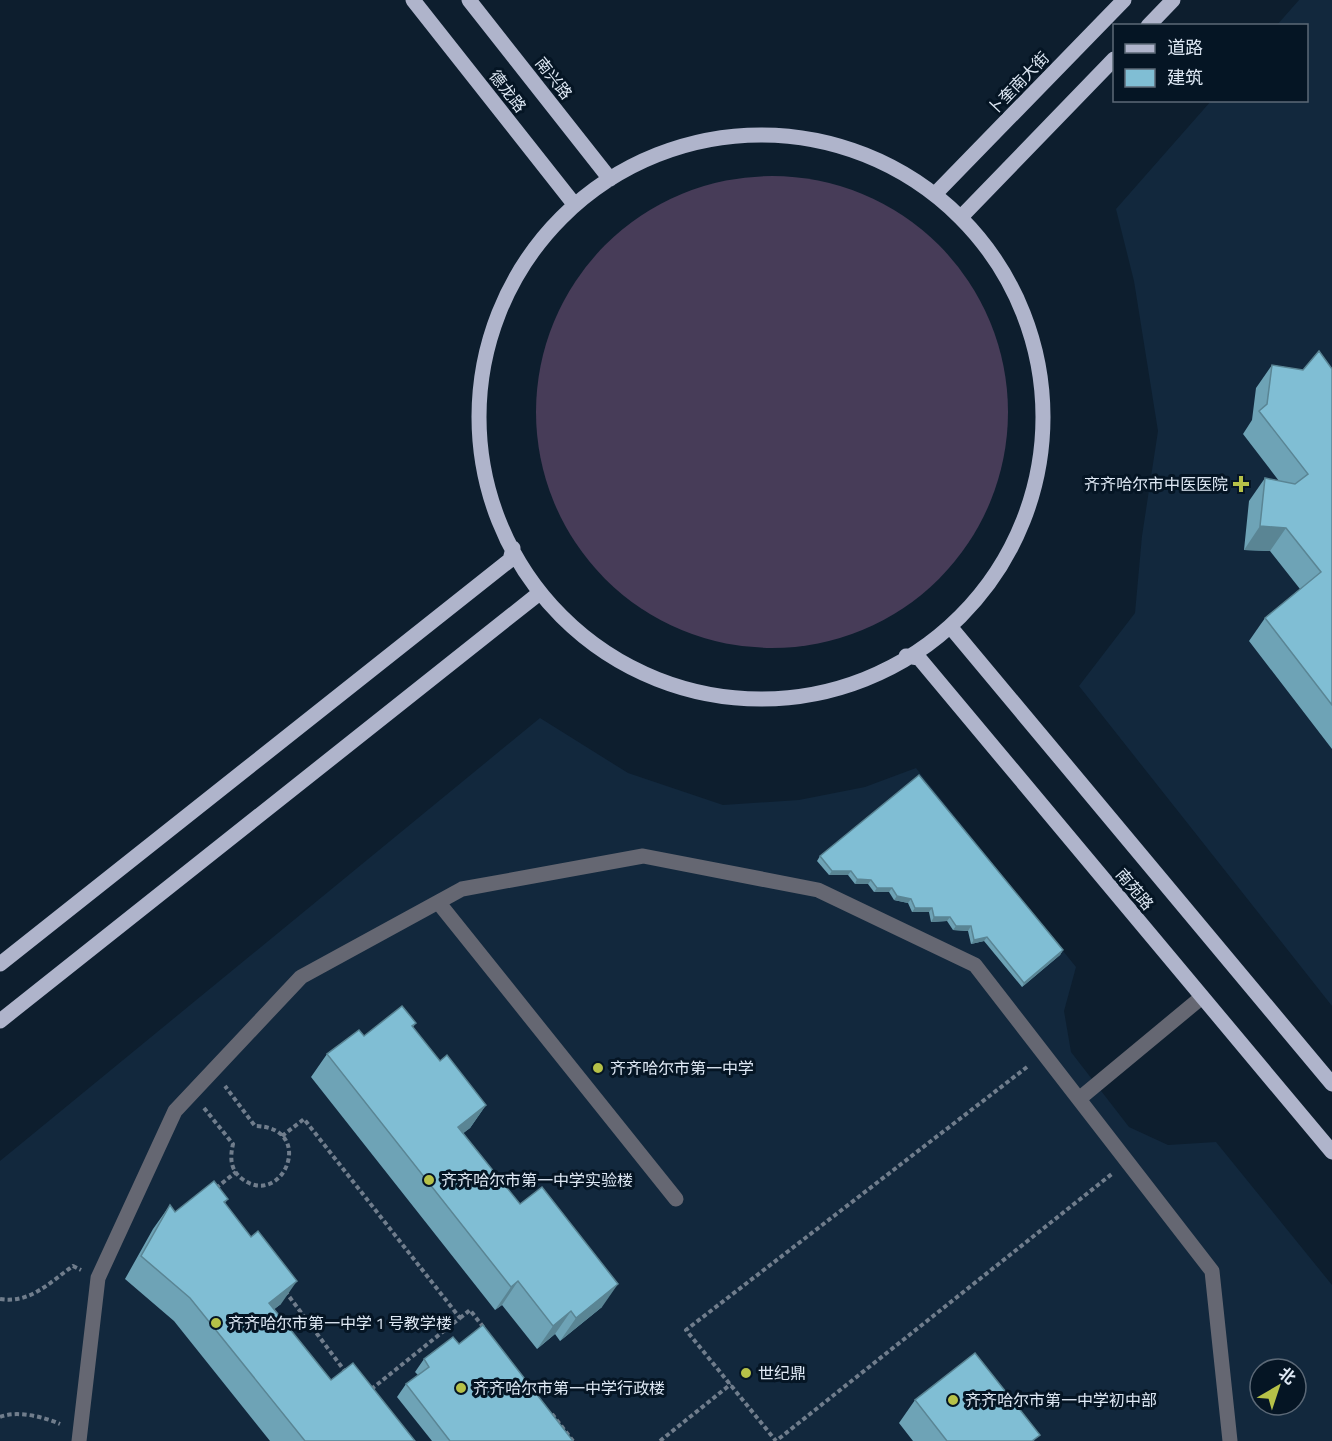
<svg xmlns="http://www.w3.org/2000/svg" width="1332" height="1441" font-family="'Titillium Web','Noto Sans SC',sans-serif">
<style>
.built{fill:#12283d;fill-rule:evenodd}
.green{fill:#473c58}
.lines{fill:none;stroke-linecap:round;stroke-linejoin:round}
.path{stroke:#707d8c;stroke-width:4;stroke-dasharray:4.5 3;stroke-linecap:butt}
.minor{stroke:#656772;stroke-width:15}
.major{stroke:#afb4cb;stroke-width:15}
.wall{fill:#6ea3b6}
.shaded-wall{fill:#5a8594}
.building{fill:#80bed4;stroke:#5a8594;stroke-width:1.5}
.poi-dot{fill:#b6c148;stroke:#051524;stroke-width:2}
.labels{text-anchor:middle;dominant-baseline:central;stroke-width:6;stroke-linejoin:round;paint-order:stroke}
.street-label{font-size:16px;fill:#dee8f4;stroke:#051524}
.poi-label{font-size:16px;fill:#dee8f4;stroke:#051524;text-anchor:start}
</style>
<rect width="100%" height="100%" fill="#0d1e2e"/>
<!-- built -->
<path class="built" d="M1299,0H1332V1006L1079,686L1135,613L1142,536L1158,431L1134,281L1116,209L1211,101L1306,100V26L1277,25Z
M540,718L628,773L723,805L799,800L865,787L916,768L1076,967L1064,1011L1071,1052L1129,1127L1168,1145L1216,1142L1332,1285V1441H0V1161ZM1260,1369H1296V1405H1260Z"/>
<!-- green -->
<path class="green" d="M536 412a236 236 0 1 1 472 0a236 236 0 1 1-472 0Z"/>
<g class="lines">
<!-- path -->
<path class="path" d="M1027,1067L686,1330L776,1441L1113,1173
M204,1108L233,1144C230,1157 230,1169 241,1178C282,1211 318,1127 255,1126L225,1086
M282,1136L304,1119L460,1318L369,1391
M216,1188L236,1172
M285,1291L347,1374
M0,1299C30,1304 50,1282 73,1266L81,1270
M460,1318L470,1310L484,1328
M552,1414L573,1441
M0,1417C17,1410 44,1417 60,1424
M660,1441L731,1384"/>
<!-- minor -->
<path class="minor" d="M438,902L676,1199
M1079,1099L1202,997
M79,1441L98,1278L175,1111L301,977L462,889L643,856L818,890L975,965L1212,1271L1230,1441"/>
<!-- major -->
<path class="major" d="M413,0L574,204
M469,0L610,179
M1148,26L1173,0
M479 417a282 282 0 1 1 564 0a282 282 0 1 1-564 0Z
M938,191L1124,0
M963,215L1114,59
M953,630L1332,1084
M906,656L919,658L1332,1152
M0,964L510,560L513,548
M0,1021L537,595"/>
</g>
<!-- wall -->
<path class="wall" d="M1272,365L1303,370L1332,369V749L1249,641L1265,618L1300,589L1270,551L1244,550L1249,501L1265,478L1279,481L1243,434L1252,420L1256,388Z
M820,856L1063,950L1060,955L1022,987L984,941L971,944L968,931L953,930L947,921L931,922L929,912H912L908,903L894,900L889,892H874L868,884H855L848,875H829L817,861Z
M416,1023L413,1027L440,1061L486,1105L470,1128L463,1133L602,1307L560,1341L555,1334L537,1349L502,1305L495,1310L311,1077L327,1054L364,1036Z
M228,1199L225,1203L281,1304L274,1309L331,1380L415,1441H270L174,1321L125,1279L153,1229L170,1205L175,1212Z
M459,1344L573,1441H432L397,1397L406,1384L418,1375L415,1372L424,1359Z
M915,1400L1035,1441H913L899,1423Z"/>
<!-- shaded-wall -->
<path class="shaded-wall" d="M1260,526L1286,528L1270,551L1244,550Z
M832,871H851L848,875H829Z
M857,879L871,880L868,884H855Z
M877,888H892L889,892H874Z
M897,896L911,899L908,903L894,900Z
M915,908H932L929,912H912Z
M934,917H950L947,921L931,922Z
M956,926H971L968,931L953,930Z
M987,937L984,941L971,944L974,940Z
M1063,950L1060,955L1022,987L1024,983Z
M486,1105L470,1128L442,1150L458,1127Z
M297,1281L281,1304L253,1326L269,1303Z
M518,1281L502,1305L495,1310L511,1287Z
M618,1284L602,1307L560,1341L576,1318Z
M571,1311L555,1334L537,1349L553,1326Z"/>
<!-- building -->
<path class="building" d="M1319,351L1332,369V705L1265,618L1321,572L1286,528L1260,526L1265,478L1295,484L1308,474L1259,411L1267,404L1272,365L1303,370Z
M919,775L1063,950L1024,983L987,937L974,940L971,926H956L950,917H934L932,908H915L911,899L897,896L892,888H877L871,880L857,879L851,871H832L820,856Z
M402,1006L416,1023L412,1026L440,1061L447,1055L486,1105L458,1127L520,1204L542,1187L618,1284L576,1318L571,1311L553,1326L518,1281L511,1287L327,1054L359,1030L364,1036Z
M214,1181L228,1199L224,1202L251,1237L258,1231L297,1281L269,1303L331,1380L353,1363L415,1441H305L190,1298L141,1256L170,1205L175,1212Z
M483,1325L573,1441H450L406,1384L429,1367L424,1359L453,1337L459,1344Z
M975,1353L1040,1435L1032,1441H947L915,1400Z"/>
<!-- markers -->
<g class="poi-dot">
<path d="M1238 475h6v6h6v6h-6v6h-6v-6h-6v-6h6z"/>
<circle cx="598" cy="1068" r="6"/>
<circle cx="429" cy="1180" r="6"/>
<circle cx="216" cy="1323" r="6"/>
<circle cx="746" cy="1373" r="6"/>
<circle cx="461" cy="1388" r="6"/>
<circle cx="953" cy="1400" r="6"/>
</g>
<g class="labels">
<!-- street labels -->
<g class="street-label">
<text transform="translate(554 78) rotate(52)">南兴路</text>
<text transform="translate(1018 83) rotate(-46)">卜奎南大街</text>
<text transform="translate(508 91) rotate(52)">德龙路</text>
<text transform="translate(1135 889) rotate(50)">南苑路</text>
</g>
<!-- poi labels -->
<g class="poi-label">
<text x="1228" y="484" text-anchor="end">齐齐哈尔市中医医院</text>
<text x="610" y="1068">齐齐哈尔市第一中学</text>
<text x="441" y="1180">齐齐哈尔市第一中学实验楼</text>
<text x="228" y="1323">齐齐哈尔市第一中学 1 号教学楼</text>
<text x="758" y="1373">世纪鼎</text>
<text x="473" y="1388">齐齐哈尔市第一中学行政楼</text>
<text x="965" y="1400">齐齐哈尔市第一中学初中部</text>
</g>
</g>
<!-- legend -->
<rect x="1113" y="24" width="195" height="78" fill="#051524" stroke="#5c6977" stroke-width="1.5"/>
<rect x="1125" y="44" width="30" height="9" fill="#afb4cb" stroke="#5c6977" stroke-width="1.5"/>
<text x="1167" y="54" font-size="18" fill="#dee8f4">道路</text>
<rect x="1125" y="69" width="30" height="18" fill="#80bed4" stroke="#5c6977" stroke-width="1.5"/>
<text x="1167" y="84" font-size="18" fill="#dee8f4">建筑</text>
<!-- north arrow -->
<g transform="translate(1278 1387) rotate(39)"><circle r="28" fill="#051524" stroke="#5c6977" stroke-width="1.5"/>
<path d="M0-4.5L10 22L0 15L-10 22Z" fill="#b6c148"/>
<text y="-9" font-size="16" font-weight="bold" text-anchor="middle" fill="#dee8f4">北</text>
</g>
</svg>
